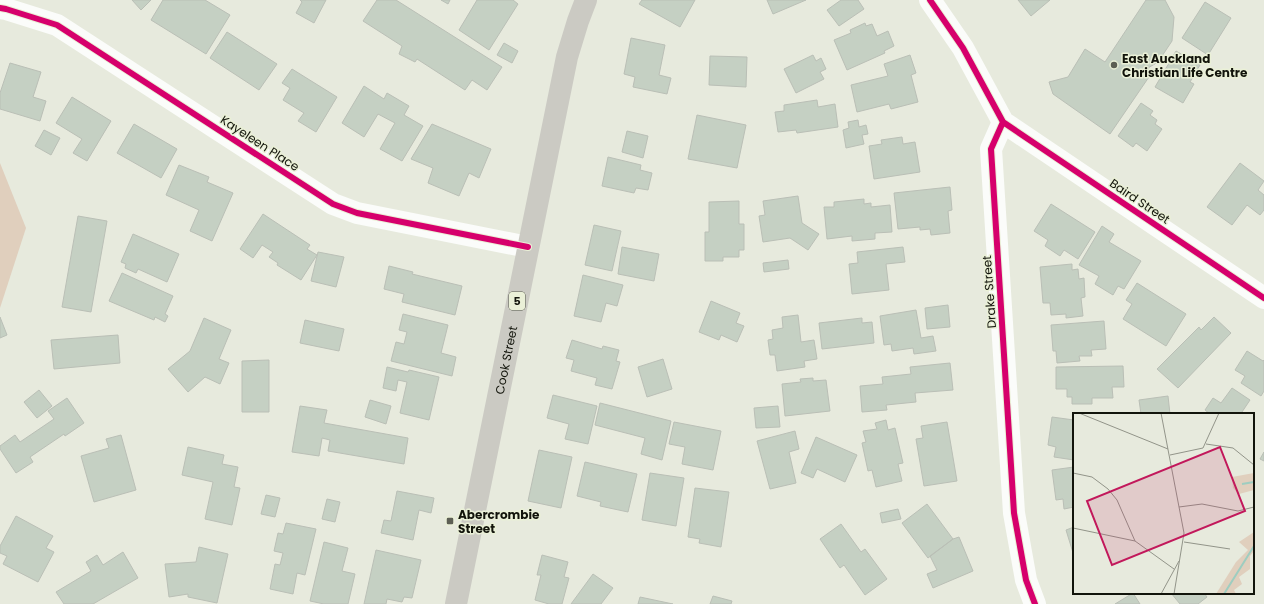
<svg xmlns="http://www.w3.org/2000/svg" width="1264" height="604" font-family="Poppins,sans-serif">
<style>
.green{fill:#e0cfbd}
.building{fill:#c5d0c3;stroke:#babfb6}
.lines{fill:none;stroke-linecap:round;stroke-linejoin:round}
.minor{stroke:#fbfcfa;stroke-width:22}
.major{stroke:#cbcac3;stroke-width:22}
.cycleway-casing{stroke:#eaf0d7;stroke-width:8}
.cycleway{stroke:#d6006c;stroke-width:6}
.poi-dot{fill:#5d5f54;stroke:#eaf0d7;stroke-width:1.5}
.labels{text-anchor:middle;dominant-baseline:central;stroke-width:3;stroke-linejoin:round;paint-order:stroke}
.shield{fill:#eaf0d7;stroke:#535648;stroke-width:1}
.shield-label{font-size:11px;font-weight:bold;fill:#12140b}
.poi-label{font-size:12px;font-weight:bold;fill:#12140b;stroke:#eaf0d7;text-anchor:start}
.street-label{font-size:12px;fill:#12140b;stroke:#eaf0d7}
.inset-river{fill:none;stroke:#9ecdc0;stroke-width:2}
.inset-road{fill:none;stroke:#929489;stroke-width:1}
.view{fill:#c2185b;fill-opacity:0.15;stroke:#c2185b;stroke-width:2}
.inset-edge{fill:none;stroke:#12140b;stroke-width:2}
</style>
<rect width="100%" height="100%" fill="#e7eadd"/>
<!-- green -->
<path class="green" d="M0,163L26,228L0,308Z"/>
<!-- building -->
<path class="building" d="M132,0H151L141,10Z
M163,0H205L230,15L206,54L151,20Z
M300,0H326L314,23L296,13L302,2Z
M377,0H396L502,67L487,90L472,80L465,90L417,59L415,62L399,54L402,46L363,21Z
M441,0H450L448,4Z
M477,0H513L518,4L489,50L459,30Z
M642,0H695L680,27L639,4Z
M767,0H806L773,14Z
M841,0H858L864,9L839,26L827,10Z
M1018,0H1050L1031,16Z
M1146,0H1165L1174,17L1172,41L1158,62L1148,68L1151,74L1110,134L1053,94L1049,82L1068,77L1085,49L1105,62Z
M1205,2L1231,18L1208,55L1182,38Z
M865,23L866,26L872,24L877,36L888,31L894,46L884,51L885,53L847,70L834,40L851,33L850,30Z
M227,32L277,64L259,90L210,58Z
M631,38L665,45L659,75L671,78L667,94L633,87L635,77L624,74Z
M504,43L518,51L512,63L497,55Z
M1176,51L1200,65L1190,82L1194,84L1183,103L1155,87Z
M813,55L816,61L821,58L826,69L820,72L824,79L796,93L784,69Z
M910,55L916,73L911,75L918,102L891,109L889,104L857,112L851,85L888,76L884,64Z
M710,56L747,57L746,87L709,85Z
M10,63L41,72L33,97L46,101L40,121L0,109V93Z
M292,69L337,97L316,132L298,121L304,113L283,100L290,88L282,83Z
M364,86L384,99L387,93L409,106L404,115L423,126L402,161L380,149L395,123L378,114L364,137L342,123Z
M72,97L111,121L87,161L73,153L82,139L56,123Z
M817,100L818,107L835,104L838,127L797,133L796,130L778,132L775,112L784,111V105Z
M1141,103L1153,111L1150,115L1157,120L1155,124L1162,129L1147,151L1136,143L1133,147L1118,136Z
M697,115L746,125L737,168L688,159Z
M858,120L859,127L866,125L868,134L862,135L864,144L846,148L843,130L849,128L848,122Z
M134,124L177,149L161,178L117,153Z
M432,124L491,149L479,178L469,173L459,196L428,183L433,168L411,159Z
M44,130L60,138L51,155L35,146Z
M627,131L648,136L643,158L622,152Z
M902,137L903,144L915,142L920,172L874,179L869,146L882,144L881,140Z
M608,157L641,165L640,170L652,173L648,190L636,188L634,193L602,186Z
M1240,163L1264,181L1258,190L1264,195V210L1260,215L1247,205L1232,225L1207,207Z
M179,165L209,177L207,182L233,193L212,241L190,231L199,210L166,195Z
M950,187L952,210L948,211L950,233L931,235L930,229L920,230V227L898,229L894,193Z
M798,196L802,223L819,234L808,250L790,238L763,242L759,216L765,215L763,201Z
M864,199V204L871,203V207L890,205L892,232L875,233V239L852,241V236L827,239L824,207H834V202Z
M739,201V224H744V250H739V257H723V261H705V232H709V202Z
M1051,204L1095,232L1078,259L1064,250L1060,256L1045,246L1048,240L1034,231Z
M263,214L310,245L307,249L317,255L301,280L277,265L278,263L269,257L273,252L262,245L253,258L240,249Z
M78,216L107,221L91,312L62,307Z
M594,225L621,231L612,271L585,265Z
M1102,226L1114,234L1109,242L1141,261L1124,289L1118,286L1113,295L1095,284L1099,276L1079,265Z
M133,234L179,254L167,282L138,269L136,273L125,268L126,264L121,262Z
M622,247L659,254L654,281L618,274Z
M903,247L905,262L886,264L889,290L852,294L849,264L858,263L857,252Z
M318,252L344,257L336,287L311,281Z
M788,260L789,269L764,272L763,263Z
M1072,264V270L1078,269L1079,279L1084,278L1085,297L1081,298L1083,316L1066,318V314L1051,315L1050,303H1043L1040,267Z
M389,266L413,272L412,274L462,286L455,315L402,302L404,294L384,289Z
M122,273L173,296L165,314L168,316L165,322L155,317L154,320L109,301Z
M583,275L623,285L617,306L606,303L601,322L574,316Z
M1137,283L1186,314L1166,346L1123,319L1132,304L1126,300Z
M711,301L740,313L736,323L744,326L737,342L721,335L719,340L699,332Z
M948,305L950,327L927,329L925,308Z
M916,310L921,338L933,336L936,351L914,354L913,348L892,351L891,344L884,345L880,316Z
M403,314L448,325L441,353L456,357L452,376L391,361L396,342L404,344L407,332L399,330Z
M798,315L801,342L814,340L817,359L804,361L805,367L777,371L775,355H770L768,340L773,339L772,330L783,328L782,317Z
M0,317L7,335L0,338Z
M1214,317L1231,333L1178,388L1157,369L1199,327L1201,330Z
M204,318L231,330L219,359L229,363L220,384L205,377L188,392L168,369L190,351Z
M862,318V323L872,322L874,343L822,349L819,323Z
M305,320L344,329L339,351L300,343Z
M1104,321L1106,349L1091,350L1092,356H1079L1080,361L1057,363L1056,351H1053L1051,325Z
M118,335L120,363L54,369L51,340Z
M572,340L602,349L603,346L619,350L616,361L620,362L612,389L595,385L597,378L571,371L574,360L566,358Z
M1247,351L1263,361L1264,360V391L1261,396L1241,383L1245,376L1235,370Z
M663,359L672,389L647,397L638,367Z
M269,360V412H242V361Z
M950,363L953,390L915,393L916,402L886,405L887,410L862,412L860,386L883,384L882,377L911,374L910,367Z
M1123,366L1124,387H1112L1113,398H1092V404H1072V397H1067V389H1056V367Z
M387,367L408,372L409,370L439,377L429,420L400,413L407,382L398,380L396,391L383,388Z
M813,378V381L826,380L830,411L785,416L782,384L801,382L800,379Z
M1232,388L1250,400L1242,412L1245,414H1210L1205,410L1213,398L1221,403Z
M39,390L52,406L37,418L24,402Z
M553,395L597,406L588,444L565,439L569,424L547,418Z
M1168,396L1170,414H1141L1139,400Z
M67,398L84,423L65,436L64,434L30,457L33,462L16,473L0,449V446L15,435L20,442L54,419L48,411Z
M370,400L391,406L386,424L365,417Z
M600,403L671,421L662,460L641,454L645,438L595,425Z
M300,406L327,410L324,423L408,438L404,464L328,451L330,440L322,438L319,456L292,452Z
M778,406L780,427L756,428L754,408Z
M1052,417L1074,420V460L1054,457L1056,447L1048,445Z
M886,420L888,430L895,428L903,463L898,464L902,481L876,487L872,470L868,471L862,443L866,442L863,431L877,429L875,423Z
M674,422L721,431L713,470L682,464L685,447L669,444Z
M947,422L957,481L924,486L916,439L923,438L921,426Z
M795,431L799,449L789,452L796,483L770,489L757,441Z
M121,435L136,490L94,502L81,456L109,448L106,439Z
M816,437L857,455L845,482L817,469L813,478L801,473Z
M188,447L224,455L222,464L238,467L234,487L240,488L232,525L205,519L213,482L182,475Z
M539,450L572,457L561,508L528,501Z
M1264,452V461L1260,459Z
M585,462L637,474L628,512L600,506L601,502L577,496Z
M1074,467V507L1064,509L1063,499L1056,500L1052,470Z
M650,473L684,478L676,526L642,520Z
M695,488L729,492L721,547L699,543L700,539L688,537Z
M397,491L434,498L431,513L419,510L413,540L381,533L384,520L391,521Z
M266,495L280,498L275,517L261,514Z
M327,499L340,502L335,522L322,519Z
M927,504L953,539L928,558L902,523Z
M898,509L901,519L882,523L880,513Z
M16,516L53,536L46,548L54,552L38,582L3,564L7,556L0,553V546Z
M286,523L316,529L305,575L297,573L293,594L270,589L275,564L280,565L283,553L274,551L278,533L283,534Z
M841,524L861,552L865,549L887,579L865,595L844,565L840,568L820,539Z
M1074,527V556L1066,530Z
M959,537L973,571L933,588L927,574L937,570L930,556L953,539Z
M324,542L348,548L342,571L355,574L348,604H324L310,601Z
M199,547L228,554L217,603L188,597V594L169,597L165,564L196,562Z
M376,550L421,560L412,598L404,597L402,602L387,599L386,604H364Z
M123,552L138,578L93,604H64L56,592L91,571L86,562L97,555L103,565Z
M542,555L568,562L564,577L569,578L562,604H549L535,600L541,575H537Z
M593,574L613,588L601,604H571Z
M1133,593L1140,604H1115Z
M1171,593H1204L1207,597L1198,604H1180Z
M713,596L732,601L731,604H710Z
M640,597L673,604H638Z"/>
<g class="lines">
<!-- minor -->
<path class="minor" d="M930,0L963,48L1003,122L991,149L1014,513L1026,580L1035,604
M0,8L6,9L57,25L333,204L357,213L528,247
M1003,122L1264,298"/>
<!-- major -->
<path class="major" id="s1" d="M456,604L567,57L578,21L586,0"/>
<!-- cycleway casing -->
<g class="cycleway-casing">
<path id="cycleway" d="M930,0L963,48L1003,122L991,149L1014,513L1026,580L1035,604
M0,8L6,9L57,25L333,204L357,213L528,247
M1003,122L1264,298"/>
</g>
<!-- cycleway -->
<use href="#cycleway" class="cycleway"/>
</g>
<!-- markers -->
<g class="poi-dot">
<circle cx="1114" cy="65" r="4"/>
<rect x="446" y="517" width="8" height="8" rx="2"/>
</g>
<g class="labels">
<!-- shield labels -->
<rect class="shield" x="509" y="292" width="16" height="18" rx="3"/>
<g class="shield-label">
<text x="517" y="301">5</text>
</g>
<!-- poi labels -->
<g class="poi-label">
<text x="1122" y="58">East Auckland<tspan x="1122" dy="14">Christian Life Centre</tspan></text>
<text x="458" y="514">Abercrombie<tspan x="458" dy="14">Street</tspan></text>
</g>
<!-- street labels -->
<g class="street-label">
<text transform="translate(260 143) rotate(33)">Kayeleen Place</text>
<text transform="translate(1140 201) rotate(34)">Baird Street</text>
<text transform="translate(989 292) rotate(-94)">Drake Street</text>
<text stroke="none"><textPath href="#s1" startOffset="249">Cook Street</textPath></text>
</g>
</g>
<!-- overview -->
<g transform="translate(1073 413)">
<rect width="181" height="181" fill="#e7eadd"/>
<path d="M181,60V77L166,81L160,75L159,64ZM181,119V138L177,143V156L166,164L169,171L161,177L163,181H143L163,149L175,137L166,129Z" fill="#e0cfbd"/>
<path class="inset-river" d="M169,71L181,69M151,181L181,133"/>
<path class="inset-road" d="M6,0L95,36M88,0L111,120L101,181M133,31L160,35L181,52M97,42L130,35L146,0M0,60L19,64L35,76L44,87L62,128L101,156M106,94L129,91L165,98L181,94M0,115L62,128M111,129L157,136M88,181L106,148"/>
<path class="view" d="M147,34L172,98L39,152L14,88Z"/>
<rect width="181" height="181" class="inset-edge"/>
</g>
</svg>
